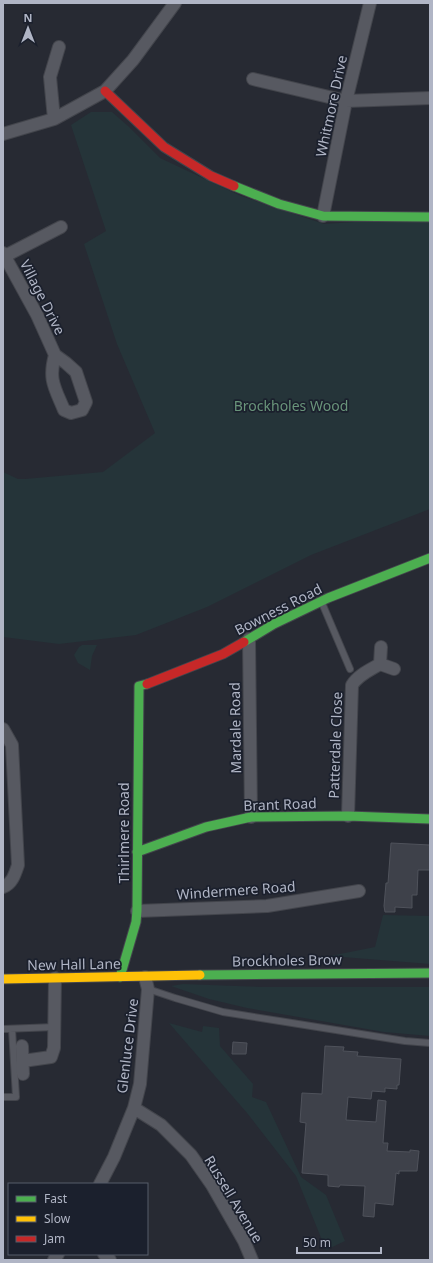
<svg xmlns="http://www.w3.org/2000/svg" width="433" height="1263" font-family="'Noto Sans',sans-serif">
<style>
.green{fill:#253439}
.building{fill:#3e414a;stroke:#4f525b}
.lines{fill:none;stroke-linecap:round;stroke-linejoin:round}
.lane-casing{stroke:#43454c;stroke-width:8}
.street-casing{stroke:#43454c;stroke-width:14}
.fast-casing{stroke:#43454c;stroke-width:11}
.slow-casing{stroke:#43454c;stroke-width:11}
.jam-casing{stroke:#43454c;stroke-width:11}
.lane{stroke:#575961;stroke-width:6}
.street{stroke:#575961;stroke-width:12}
.fast{stroke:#4caf50;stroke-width:9}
.slow{stroke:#ffc107;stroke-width:9}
.jam{stroke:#c62828;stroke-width:9}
.labels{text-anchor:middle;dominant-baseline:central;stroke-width:3.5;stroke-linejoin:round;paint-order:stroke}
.street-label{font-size:14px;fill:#b0b5c5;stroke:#1b202d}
.park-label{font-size:14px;fill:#69947a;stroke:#1b202d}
</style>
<rect width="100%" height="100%" fill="#272a33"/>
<!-- green -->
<path class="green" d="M91,112H112L128,126L160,158L241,196L324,224L430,217V509L311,555L207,607L136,635L59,644L3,637V472L18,479H25L103,472L155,433L117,344L84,244L106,231L71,125Z
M82,645H97L92,656L90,670L78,663L74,655L79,647Z
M383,915L430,916V964L330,956L375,947Z
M183,984L263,987H430V1036L384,1032L247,1008L209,999L171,986Z
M169,1023L202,1032L203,1026L219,1028L220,1046L253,1084L252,1097L266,1102L301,1177L326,1195L345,1241L326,1250L296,1176L247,1113Z"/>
<!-- building -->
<path class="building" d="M391,843L430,845V870H418L417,895H412V908L395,907V912H385L384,906L386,883H388Z
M233,1042L247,1043L246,1054H232Z
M325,1046L344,1047L343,1051L358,1052L357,1056L401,1059L399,1085H397V1089L385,1088V1092L372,1091L371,1099L348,1097L346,1120L376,1122L378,1100L386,1101L383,1143H388L387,1151L410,1152V1150L419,1151L417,1171H399V1174L396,1173L393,1205L375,1203L374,1217L363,1216L365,1186L340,1185L339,1187L328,1186V1175L302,1173L306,1123L300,1122L302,1093L322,1094Z"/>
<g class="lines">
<!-- lane casing -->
<g class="lane-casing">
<path id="lane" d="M322,603L350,669
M148,989L175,998L223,1012L405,1041L430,1043
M3,1029L55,1027
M3,1097H16L12,1029"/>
</g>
<!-- street casing -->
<g class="street-casing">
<path id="street" d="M253,79L346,101L430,98
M54,119L50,77L59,47
M3,134L54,119L105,91L133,60L175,3
M323,216L346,101L370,3
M3,253L37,315L55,355L66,363L76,372L86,402L82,410L71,413L64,410C55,388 48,380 55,355
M5,256L61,227
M249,639L251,817
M380,664L394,669
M3,729L12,745L18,865C15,874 12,884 3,887
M348,816L352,685C358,675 370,670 380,664L381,647
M137,911L267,906L359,891
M22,1046L23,1074
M23,1061L51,1057L54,1048L55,978
M134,1108L161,1125L191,1155L212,1185L244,1241L252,1260
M100,1184L114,1157L134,1108L140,1084L148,989L145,977
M104,1254L110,1260
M54,1260L58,1254"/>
</g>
<!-- fast casing -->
<g class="fast-casing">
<path id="fast" d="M234,186L279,204L323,216L430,217
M244,642L274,624L328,598L430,558
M137,852L206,827L251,817L348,816L430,819
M200,975L430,973
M120,977L136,922L137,911L139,686L147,684"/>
</g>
<!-- slow casing -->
<g class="slow-casing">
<path id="slow" d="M3,979L200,975"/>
</g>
<!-- jam casing -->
<g class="jam-casing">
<path id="jam" d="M105,91L164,147L211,176L234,186
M147,684L223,654L244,642"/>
</g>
<!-- lane -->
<use href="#lane" class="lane"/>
<!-- street -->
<use href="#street" class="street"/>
<!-- fast -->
<use href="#fast" class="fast"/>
<!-- slow -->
<use href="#slow" class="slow"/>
<!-- jam -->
<use href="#jam" class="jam"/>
</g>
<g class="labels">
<!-- street labels -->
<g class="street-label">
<text transform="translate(331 106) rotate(-78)">Whitmore Drive</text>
<text transform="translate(43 297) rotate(63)">Village Drive</text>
<text transform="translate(278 609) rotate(-27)">Bowness Road</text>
<text transform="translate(235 728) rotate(-91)">Mardale Road</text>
<text transform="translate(335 745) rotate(-88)">Patterdale Close</text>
<text transform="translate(280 804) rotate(-2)">Brant Road</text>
<text transform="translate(123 833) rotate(-90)">Thirlmere Road</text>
<text transform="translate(236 890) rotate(-4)">Windermere Road</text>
<text transform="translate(287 960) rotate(-1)">Brockholes Brow</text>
<text transform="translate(74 964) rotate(-1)">New Hall Lane</text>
<text transform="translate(127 1046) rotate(-83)">Glenluce Drive</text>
<text transform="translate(234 1199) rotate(59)">Russell Avenue</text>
</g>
<!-- park labels -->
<g class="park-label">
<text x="291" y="405">Brockholes Wood</text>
</g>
</g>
<!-- border -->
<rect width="433" height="1263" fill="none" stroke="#b0b5c5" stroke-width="8"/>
<!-- legend -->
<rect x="8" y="1183" width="140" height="72" fill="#1b202d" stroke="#575c6a"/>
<rect x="16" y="1196" width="20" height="6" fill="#4caf50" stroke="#575c6a"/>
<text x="44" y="1203" font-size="12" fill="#b0b5c5">Fast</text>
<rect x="16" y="1216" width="20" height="6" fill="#ffc107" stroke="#575c6a"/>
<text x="44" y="1223" font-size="12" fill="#b0b5c5">Slow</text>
<rect x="16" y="1236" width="20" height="6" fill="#c62828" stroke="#575c6a"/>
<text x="44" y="1243" font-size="12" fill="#b0b5c5">Jam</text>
<!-- north arrow -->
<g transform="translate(28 28)" stroke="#1b202d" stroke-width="3" paint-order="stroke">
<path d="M0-3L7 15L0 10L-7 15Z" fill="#b0b5c5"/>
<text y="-6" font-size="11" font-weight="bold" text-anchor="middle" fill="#b0b5c5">N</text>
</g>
<!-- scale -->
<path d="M297 1247v6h84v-6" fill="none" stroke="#b0b5c5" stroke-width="2"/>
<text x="303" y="1247" font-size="12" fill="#b0b5c5" stroke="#1b202d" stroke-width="3" paint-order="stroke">50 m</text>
</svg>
